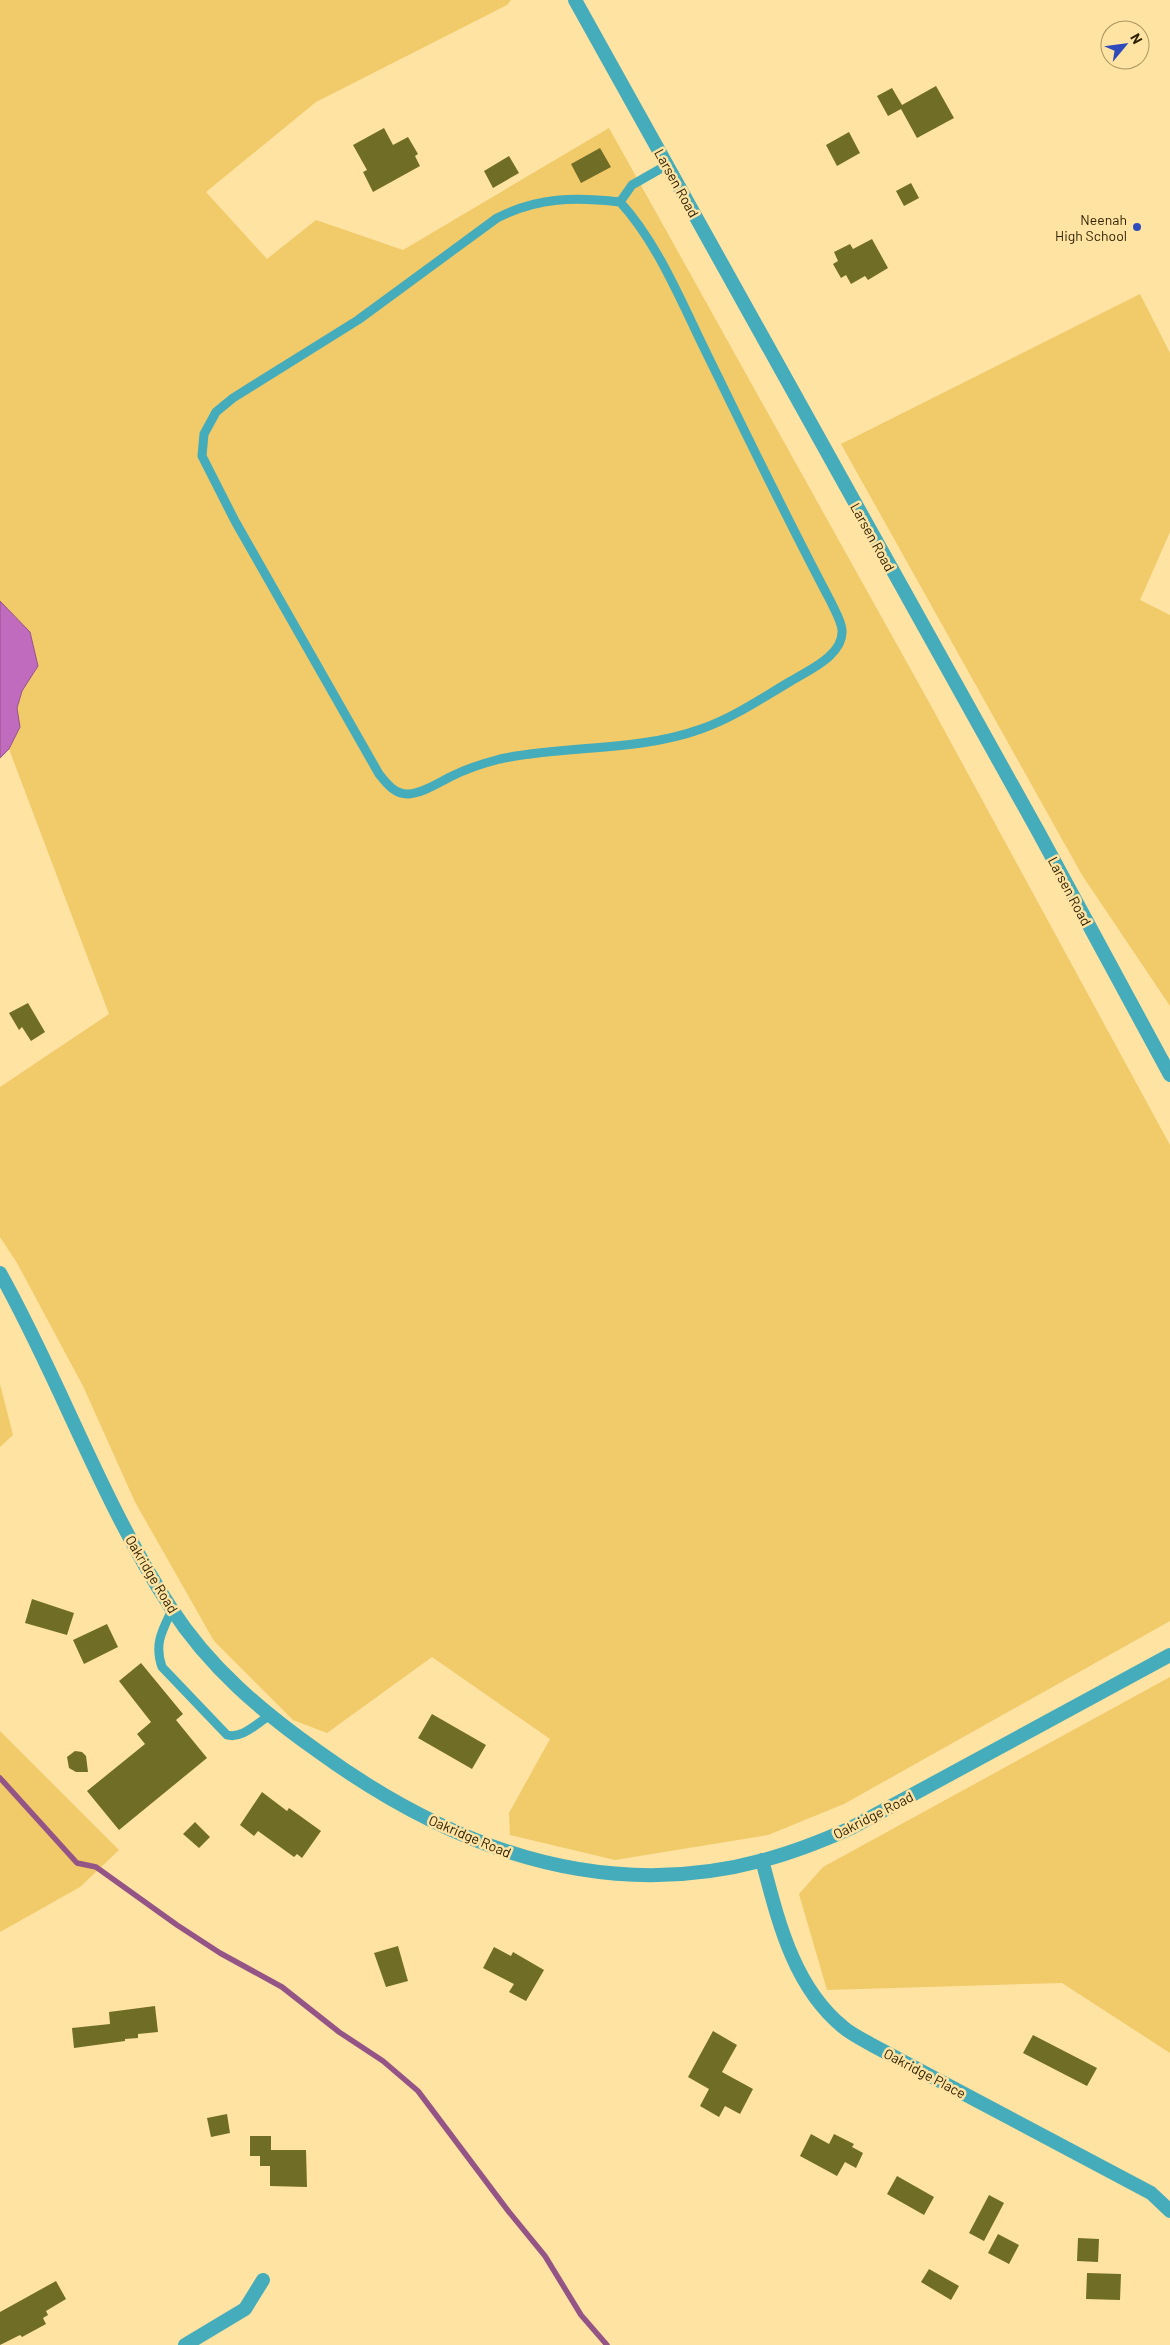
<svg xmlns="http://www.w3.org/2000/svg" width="1170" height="2345" font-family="Barlow,sans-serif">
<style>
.green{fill:#f1ca6a}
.water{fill:#c16bbf;stroke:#945486}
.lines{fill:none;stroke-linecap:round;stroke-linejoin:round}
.stream{stroke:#945486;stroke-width:5.5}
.building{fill:#6f6d26}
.service{stroke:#44acba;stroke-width:9}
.minor{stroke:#44acba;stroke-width:14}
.tertiary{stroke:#44acba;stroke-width:14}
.poi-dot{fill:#2f4bbb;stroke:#fee3a2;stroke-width:2}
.labels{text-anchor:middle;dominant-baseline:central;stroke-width:5;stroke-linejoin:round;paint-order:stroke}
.street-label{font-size:14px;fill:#2c1f00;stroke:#fee3a2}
.poi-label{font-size:14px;fill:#2c1f00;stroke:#fee3a2;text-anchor:end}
</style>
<rect width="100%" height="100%" fill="#fee3a2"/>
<!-- green -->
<path class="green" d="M0,0H511L507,5L316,102L206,192L267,259L316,220L403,250L609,128L930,704L1170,1145V1621L844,1804L768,1835L615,1860L510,1835L509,1813L550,1739L432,1657L327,1733L293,1720L214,1641L135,1502L83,1386L17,1263L0,1237V1087L109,1014L9,749L20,727L17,708L22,691L38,666L30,632L0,601Z
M1140,294L1170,353V532L1140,600L1170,615V1006L1082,875L841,444Z
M0,1384L13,1435L0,1447Z
M1170,1677V2053L1062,1983L827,1990L799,1894L823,1867Z
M0,1731L119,1850L80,1887L0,1932Z"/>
<!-- water -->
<path class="water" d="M0,601L30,632L38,666L22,691L17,708L20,727L9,749L0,758Z"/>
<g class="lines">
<!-- stream -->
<path class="stream" d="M0,1778L77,1863L96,1867L177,1925L220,1953L282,1987L339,2032L383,2061L418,2091L509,2212L545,2256L581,2315L607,2345"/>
</g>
<!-- building -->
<path class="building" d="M936,86L954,118L917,138L901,109L888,116L877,96L892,88L902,105Z
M384,128L393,145L408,137L418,154L415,156L420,166L373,192L363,172L367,170L353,145Z
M849,132L860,153L837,166L826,145Z
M600,148L611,167L581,183L571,164Z
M509,156L519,173L493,188L484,171Z
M911,183L919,198L904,206L896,191Z
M872,239L888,268L868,280L865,276L851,284L846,275L841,278L833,264L838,261L834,252L850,244L853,249Z
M28,1003L45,1032L31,1041L22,1027L19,1030L9,1013Z
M32,1599L74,1613L67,1635L25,1623Z
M107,1624L118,1647L84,1664L73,1640Z
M141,1663L183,1714L176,1720L207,1758L119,1830L87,1791L145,1744L137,1734L151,1722L119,1681Z
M432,1714L486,1745L472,1769L418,1738Z
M75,1751L82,1752L86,1756L88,1772H76L69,1768L67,1757Z
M262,1792L287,1811L289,1808L321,1831L302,1858L297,1854L294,1857L258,1831L254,1836L240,1825Z
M195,1822L210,1837L199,1848L183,1834Z
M398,1946L408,1981L386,1987L374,1953Z
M494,1947L511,1956L513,1952L544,1970L526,2001L509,1992L514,1984L483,1968Z
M155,2006L158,2032L138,2034V2038L125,2039V2041L74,2048L72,2028L110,2024L109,2012Z
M713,2031L737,2045L722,2072L753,2089L740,2114L725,2106L719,2117L700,2106L709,2089L688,2077Z
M1033,2035L1097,2068L1087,2086L1023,2053Z
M227,2114L230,2133L211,2137L207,2118Z
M811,2134L829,2144L834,2134L854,2144L852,2147L863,2153L856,2168L845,2162L837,2176L800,2156Z
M250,2136H271V2150H306L307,2187L270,2186V2166H260V2156H250Z
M897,2176L934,2197L924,2215L887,2194Z
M989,2195L1004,2203L984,2241L969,2233Z
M998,2234L1019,2245L1009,2264L988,2253Z
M1078,2238L1099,2239L1098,2262L1077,2261Z
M929,2269L959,2286L951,2300L921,2282Z
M1087,2273L1121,2274L1120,2300L1086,2299Z
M56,2281L66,2299L46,2311L48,2315L43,2318L46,2324L22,2337L20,2335L0,2345V2312Z"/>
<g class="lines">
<!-- service -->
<path class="service" d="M620,202C575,197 538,197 497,218L358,320L233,398L216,412L204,434L202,456L235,521L379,774C386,783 395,795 409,794C423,793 438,783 450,777C466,769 484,763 500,759C566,745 637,752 701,729C733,718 762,698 791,681C809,670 844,655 842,630C841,620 835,611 831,602C787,519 746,434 705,350C681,301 657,242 620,202L632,185L667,165
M172,1610C162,1631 154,1644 162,1667L227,1735C242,1739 256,1724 269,1716"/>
<!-- minor -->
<path class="minor" d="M762,1860C778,1920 793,1986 843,2027C851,2034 862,2039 872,2045L1151,2193L1170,2211
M185,2345L245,2309L263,2280"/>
<!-- tertiary -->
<path class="tertiary" d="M575,0L1039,833L1170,1075
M0,1273C61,1382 102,1503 171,1608C209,1667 262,1712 319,1752C450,1847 602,1904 764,1860C794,1852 822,1841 851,1828L1170,1655"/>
</g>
<!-- markers -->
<circle class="poi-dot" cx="1137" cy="227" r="5"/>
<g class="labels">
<!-- street labels -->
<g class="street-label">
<text transform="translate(677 183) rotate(61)">Larsen Road</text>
<text transform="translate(873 537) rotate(61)">Larsen Road</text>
<text transform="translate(1070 891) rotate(62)">Larsen Road</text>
<text transform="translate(152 1574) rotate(59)">Oakridge Road</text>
<text transform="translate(873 1815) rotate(-27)">Oakridge Road</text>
<text transform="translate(470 1836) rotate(23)">Oakridge Road</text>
<text transform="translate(925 2073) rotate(28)">Oakridge Place</text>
</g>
<!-- poi labels -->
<g class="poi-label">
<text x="1127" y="219">Neenah<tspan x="1127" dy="16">High School</tspan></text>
</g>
</g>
<!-- north arrow -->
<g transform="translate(1125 45) rotate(61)"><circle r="24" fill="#fee3a2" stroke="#aa9561"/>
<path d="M0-4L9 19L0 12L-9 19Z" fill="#2f4bbb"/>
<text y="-8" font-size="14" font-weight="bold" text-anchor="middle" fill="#2c1f00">N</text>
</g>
</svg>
